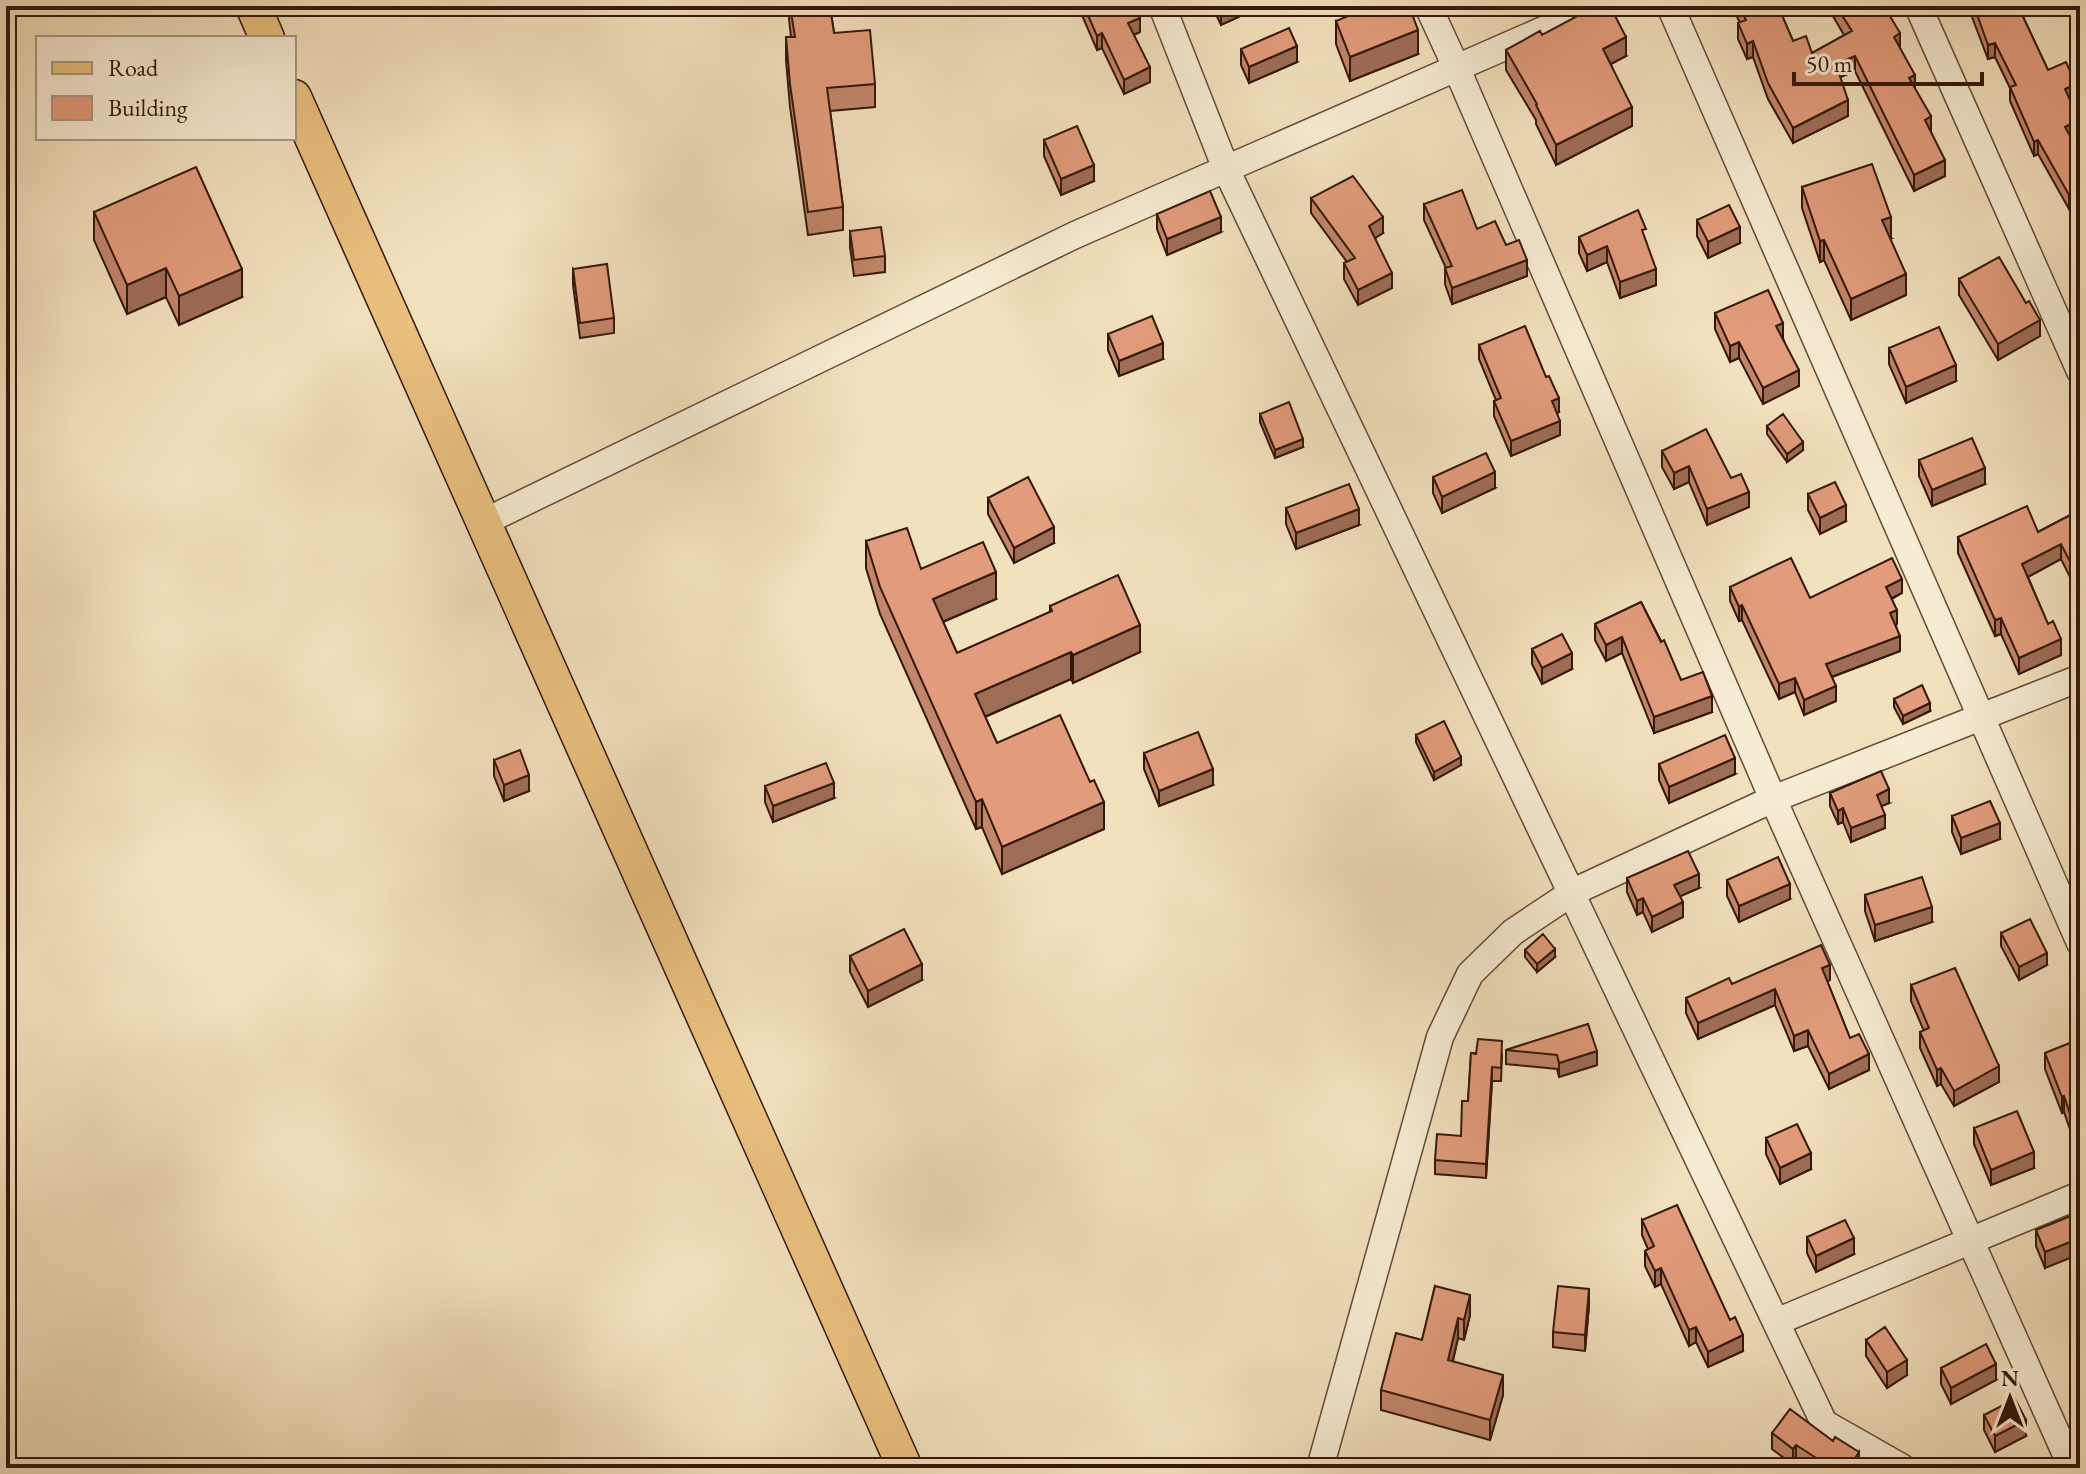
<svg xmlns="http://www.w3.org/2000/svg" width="2086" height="1474" font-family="'EB Garamond',serif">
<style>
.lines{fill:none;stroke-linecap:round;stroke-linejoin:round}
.minor-casing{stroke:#644a37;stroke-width:29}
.major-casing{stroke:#35170a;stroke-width:37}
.minor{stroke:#f7ecd4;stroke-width:26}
.major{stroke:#e9c07e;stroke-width:34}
.wall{fill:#c2866a;stroke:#35170a;stroke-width:2}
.shaded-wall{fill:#9e6d56;stroke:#35170a;stroke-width:2}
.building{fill:#e29c7b;stroke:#35170a;stroke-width:2}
</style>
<rect width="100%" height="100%" fill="#f2e1bd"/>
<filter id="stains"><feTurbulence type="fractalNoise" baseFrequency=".0025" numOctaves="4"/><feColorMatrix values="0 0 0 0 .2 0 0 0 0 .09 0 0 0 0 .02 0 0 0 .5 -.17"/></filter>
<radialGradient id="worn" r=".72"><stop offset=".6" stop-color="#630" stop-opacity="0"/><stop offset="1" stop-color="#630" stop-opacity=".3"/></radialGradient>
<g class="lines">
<!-- minor casing -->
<g class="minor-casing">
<path id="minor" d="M1162,6L1226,169L1824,1423L1903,1468
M1428,6L1457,69L1773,799L2072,1468
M1670,6L2080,943
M1918,6L2080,371
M484,522L1075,235L1598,6
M1776,1322L2080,1195
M1320,1468L1440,1037L1470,974L1513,932L1573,892L1773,799L2080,678"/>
</g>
<!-- major casing -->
<g class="major-casing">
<path id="major" d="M253,6L267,38
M294,97L905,1468"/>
</g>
<!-- minor -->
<use href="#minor" class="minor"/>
<!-- major -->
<use href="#major" class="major"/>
</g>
<!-- wall -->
<path class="wall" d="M789,6H830L834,33L875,84V107L830,111L843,207V230L808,235L790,107L786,60V37H791L789,19Z
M1078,6H1136L1140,32L1134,35L1150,82L1124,94L1102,48L1097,50Z
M1212,6H1262L1221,25Z
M1732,6H1778L1793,41L1812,53L1844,35L1827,6H1884L1931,132L1945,176L1914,191L1855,71L1840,77L1848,116L1793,143L1768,99L1753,57L1747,59L1738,39V23H1740Z
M1971,6H2018L2048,70L2076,98L2070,100L2079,134L2071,138L2080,154V203L2069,209L2038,154L2034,156L2010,101V88L1995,57L1988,59L1972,17Z
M1336,21L1418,54L1350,81L1336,44Z
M1542,35L1626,56L1611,64L1632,126L1556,165L1536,124V120L1506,70V50Z
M1241,49L1297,62L1249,83L1241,65Z
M1044,140L1094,181L1061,195L1044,156Z
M1802,187L1891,238H1890L1906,295L1851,320L1824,260L1820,262L1802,208Z
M1311,198L1383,233L1375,238L1392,288L1358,305L1344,279V263L1347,262L1311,213Z
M1424,204L1477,229L1506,245L1527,276L1452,304L1445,284V268H1446L1424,220Z
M94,212L242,297L179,325L166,297L127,314L94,240Z
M1157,214L1221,232L1167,255L1157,229Z
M1697,220L1740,243L1708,258L1697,236Z
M850,231L885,256V272L854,276L850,247Z
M1579,237L1646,241L1656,285L1620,298L1607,262L1587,271L1579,253Z
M2080,238V261L2077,255V240Z
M573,269L614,318V333L580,338L573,285Z
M1959,279L2040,336L1998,360L1959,295Z
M1715,313L1783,338L1799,386L1763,404L1739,358L1730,362L1715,329Z
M1108,334L1163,359L1119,376L1108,350Z
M1479,345L1559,412L1557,413L1560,435L1511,456L1494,416V401L1496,400L1479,359Z
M1889,348L1956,381L1906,403L1889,364Z
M1260,414L1303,447L1275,458L1260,422Z
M1767,426L1803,450L1787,462L1767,434Z
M1662,451L1731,478L1749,507L1707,525L1689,482L1674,489L1662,467Z
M1919,460L1985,484L1932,506L1919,476Z
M1433,477L1495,488L1442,513L1433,493Z
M1808,494L1846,521L1820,534L1808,510Z
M988,498L1054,543L1014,563L988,514Z
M1286,508L1359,525L1296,549L1286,524Z
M2080,510V594L2079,595L2061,559L2028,577L2061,655L2019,674L2001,634L1995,636L1958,553V537L2038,532Z
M866,541L921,569L996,599L943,622L957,653L1050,612V606L1140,652L1073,683L1071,679L985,717L997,743L1090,782L1104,829L1002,874L982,827L976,829L880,614L866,568Z
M1730,587L1810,598L1902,593L1892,599L1900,651L1832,677L1836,701L1804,715L1795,692L1779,699L1742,620L1739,621L1730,601Z
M1641,602L1681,680L1712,712L1654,733L1622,653L1606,661L1595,640V624Z
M1532,649L1572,669L1542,684L1532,664Z
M1894,699L1930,711L1903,724L1894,707Z
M1416,735L1461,765L1434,780L1416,742Z
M1144,753L1213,785L1159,806L1144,769Z
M494,760L529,791L504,801L494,776Z
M1659,764L1735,774L1669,803L1659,780Z
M765,786L834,798L773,822L765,802Z
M1830,793L1889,803L1881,806L1885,828L1851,842L1843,822L1838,824L1830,806Z
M2080,797V830L2071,808V800Z
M1952,816L2000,839L1961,854L1952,832Z
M1627,878L1699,888L1680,896L1683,917L1652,932L1643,912L1637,915L1627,892Z
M1727,880L1790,899L1739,922L1727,896Z
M1865,895L1932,922L1875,941L1865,911Z
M2001,933L2047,965L2019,980L2001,946Z
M1525,950L1555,957L1537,972L1525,957Z
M850,956L922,980L868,1007L850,972Z
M1830,980L1827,981L1850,1038L1869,1070L1829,1089L1808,1046L1794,1051L1775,1005L1698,1039L1686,1013V998L1732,984Z
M1911,985L1999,1082L1954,1106L1941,1084L1937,1086L1920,1048V1032L1924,1031L1911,1001Z
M1588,1024L1597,1065L1559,1077L1557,1069L1506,1064V1050Z
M2080,1039V1152L2078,1153L2064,1112L2062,1113L2045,1069V1053Z
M1471,1053L1502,1054L1501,1081H1492L1486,1178L1435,1174V1160L1461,1136L1468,1101Z
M1974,1128L2034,1168L1991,1185L1974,1144Z
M1766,1138L1811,1169L1780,1184L1766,1154Z
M2078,1213L2045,1268L2036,1246V1230Z
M1642,1220L1743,1351L1708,1367L1696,1342L1689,1346L1661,1284L1655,1287L1645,1266V1251L1648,1249L1642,1235Z
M1807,1237L1854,1254L1816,1272L1807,1253Z
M1435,1286L1470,1315L1464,1340L1458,1338L1453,1361L1503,1395L1490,1440L1381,1410V1390L1422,1340Z
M1589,1305L1585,1351L1553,1347V1332Z
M1866,1340L1907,1375L1887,1388L1866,1356Z
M1941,1368L1996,1380L1951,1404L1941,1384Z
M1984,1415L2026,1436L1995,1452L1984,1430Z
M1772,1433L1859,1468H1808L1796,1461L1793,1465L1772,1449Z"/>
<!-- shaded-wall -->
<path class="shaded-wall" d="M1227,6H1262L1221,25V9Z
M1482,6H1497L1482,13Z
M1140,18V32L1128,37V23Z
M1418,30V54L1350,81V57Z
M1102,33V48L1097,50V36Z
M1900,33V49L1894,37Z
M1626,37V56L1603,68V49Z
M1753,41V57L1747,59V44Z
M1995,43V57L1988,59V45Z
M1297,46V62L1249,83V67Z
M1855,56V71L1836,79V64Z
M1150,67V82L1124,94V80Z
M1915,75V90L1909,78Z
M2076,84V98L2065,103V89Z
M1848,100V116L1793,143V128Z
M1632,107V126L1556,165V145Z
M1931,116V132L1925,136V120Z
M2079,120V134L2065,141V127Z
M2038,140V154L2034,156V142Z
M1945,160V176L1914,191V175Z
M1094,165V181L1061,195V179Z
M2080,189V203L2069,209V195Z
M1221,217V232L1167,255V239Z
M1383,217V233L1369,242V226Z
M1891,217V238L1882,241V220Z
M1740,227V243L1708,258V242Z
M1824,240V260L1820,262V241Z
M1607,246V262L1587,271V255Z
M1527,260V276L1452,304V288Z
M166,268V297L127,314V285Z
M242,269V297L179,325V296Z
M1656,269V285L1620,298V282Z
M1392,273V288L1358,305V290Z
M1906,274V295L1851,320V299Z
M2040,320V336L1998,360V344Z
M1783,323V338L1776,342V326Z
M1739,342V358L1730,362V346Z
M1163,343V359L1119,376V361Z
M1956,365V381L1906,403V387Z
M1799,370V386L1763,404V388Z
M1559,398V412L1552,415V401Z
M1560,421V435L1511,456V441Z
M1303,439V447L1275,458V450Z
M1803,442V450L1787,462V454Z
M1689,466V482L1674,489V473Z
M1985,468V484L1932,506V490Z
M1495,472V488L1442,513V497Z
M1749,492V507L1707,525V509Z
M1846,505V521L1820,534V518Z
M1359,509V525L1296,549V533Z
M1054,527V543L1014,563V548Z
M2061,544V559L2022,580V564Z
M996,572V599L933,626V599Z
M1902,579V593L1886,601V587Z
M2079,579H2080V594L2079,595Z
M1742,605V620L1739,621V607Z
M1897,610V624L1890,628V613Z
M2001,618V634L1995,636V620Z
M1140,625V652L1073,683V655Z
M1900,636V651L1826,679V664Z
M1622,637V653L1606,661V645Z
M2061,639V655L2019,674V658Z
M1071,652V679L975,721V694Z
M1572,653V669L1542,684V668Z
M1795,678V692L1779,699V684Z
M1836,686V701L1804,715V700Z
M1712,696V712L1654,733V717Z
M1930,703V711L1903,724V716Z
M1461,757V765L1434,780V772Z
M1735,758V774L1669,803V787Z
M1213,769V785L1159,806V791Z
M529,775V791L504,801V785Z
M834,783V798L773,822V806Z
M1889,789V803L1877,808V795Z
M982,799V827L976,829V802Z
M1104,802V829L1002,874V847Z
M1843,808V822L1838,824V811Z
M1885,815V828L1851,842V828Z
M2000,823V839L1961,854V838Z
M1699,874V888L1674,899V885Z
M1790,884V899L1739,922V906Z
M1643,898V912L1637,915V901Z
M1683,902V917L1652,932V917Z
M1932,907V922L1875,941V925Z
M1555,949V957L1537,972V964Z
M2047,953V965L2019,980V967Z
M922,964V980L868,1007V991Z
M1830,965V980L1822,984V968Z
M1775,989V1005L1698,1039V1023Z
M1808,1030V1046L1794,1051V1036Z
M1597,1051V1065L1559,1077V1063Z
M1869,1054V1070L1829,1089V1074Z
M1999,1066V1082L1954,1106V1091Z
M1492,1067V1081L1486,1178V1164Z
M1941,1068V1084L1937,1086V1070Z
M2064,1096V1112L2062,1113V1097Z
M2080,1136V1152L2078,1153V1137Z
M2034,1152V1168L1991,1185V1170Z
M1811,1153V1169L1780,1184V1168Z
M1854,1238V1254L1816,1272V1256Z
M2080,1238V1254L2045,1268V1252Z
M1661,1268V1284L1655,1287V1271Z
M1589,1289V1305L1585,1351V1335Z
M1470,1295V1315L1464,1340V1320Z
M1458,1318V1338L1448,1380V1360Z
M1696,1327V1342L1689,1346V1330Z
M1743,1335V1351L1708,1367V1352Z
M1907,1360V1375L1887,1388V1372Z
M1996,1364V1380L1951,1404V1388Z
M1503,1375V1395L1490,1440V1420Z
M2026,1420V1436L1995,1452V1436Z
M1796,1445V1461L1793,1465V1449Z
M1859,1452V1468H1849Z"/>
<!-- building -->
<path class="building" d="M790,6H830L834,33L870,30L875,84L827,88L843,207L808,212L790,84L786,37H795Z
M1084,6H1136L1140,18L1128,23L1150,67L1124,80L1102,33L1097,36Z
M1372,6H1409L1418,30L1350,57L1336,21Z
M1596,6H1610L1626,37L1603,49L1632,107L1556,145L1536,105L1537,104L1506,50L1540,31L1542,35Z
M1739,6H1778L1793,41L1806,36L1812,53L1852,31L1836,6H1884L1900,33L1894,37L1915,75L1909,78L1931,116L1925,120L1945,160L1914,175L1855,56L1836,64L1848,100L1793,128L1768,83L1753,41L1747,44L1738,23L1746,20Z
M1974,6H2018L2048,70L2066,62L2076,84L2065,89L2079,120L2065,127L2080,154V189L2069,195L2038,140L2034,142L2010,87L2016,85L1995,43L1988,45Z
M1289,28L1297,46L1249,67L1241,49Z
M1077,126L1094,165L1061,179L1044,140Z
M1872,164L1891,217L1882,220L1906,274L1851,299L1824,240L1820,241L1802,187Z
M196,167L242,269L179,296L166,268L127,285L94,212Z
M1353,176L1383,217L1369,226L1392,273L1358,290L1344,263L1355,258L1311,198Z
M1462,190L1477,229L1495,221L1506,245L1519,240L1527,260L1452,288L1445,268L1452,266L1424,204Z
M1210,191L1221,217L1167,239L1157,214Z
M1729,205L1740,227L1708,242L1697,220Z
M1638,210L1646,229L1642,230L1656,269L1620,282L1607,246L1587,255L1579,237Z
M881,227L885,256L854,260L850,231Z
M1999,257L2026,303L2029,301L2040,320L1998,344L1959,279Z
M607,264L614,318L580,323L573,269Z
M1768,290L1783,323L1776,326L1799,370L1763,388L1739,342L1730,346L1715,313Z
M1152,316L1163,343L1119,361L1108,334Z
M1525,326L1546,377L1549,376L1559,398L1552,401L1560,421L1511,441L1494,401L1501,398L1479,345Z
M1939,327L1956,365L1906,387L1889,348Z
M1289,402L1303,439L1275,450L1260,414Z
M1783,414L1803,442L1787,454L1767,426Z
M1706,429L1731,478L1741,474L1749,492L1707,509L1689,466L1674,473L1662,451Z
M1972,438L1985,468L1932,490L1919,460Z
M1486,453L1495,472L1442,497L1433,477Z
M1028,477L1054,527L1014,548L988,498Z
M1835,482L1846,505L1820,518L1808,494Z
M1349,484L1359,509L1296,533L1286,508Z
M2027,506L2038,532L2080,510V579H2079L2061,544L2022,564L2048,624L2053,621L2061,639L2019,658L2001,618L1995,620L1958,537Z
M907,528L921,569L983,542L996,572L933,599L957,653L1052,611L1050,606L1118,575L1140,625L1073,655L1071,652L975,694L997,743L1060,715L1090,782L1094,780L1104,802L1002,847L982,799L976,802L880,587L866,541Z
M1791,558L1810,598L1892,558L1902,579L1886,587L1897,610L1890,613L1900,636L1826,664L1836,686L1804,700L1795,678L1779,684L1742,605L1739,607L1730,587Z
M1641,602L1661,642L1664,640L1681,680L1703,672L1712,696L1654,717L1622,637L1606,645L1595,624Z
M1562,634L1572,653L1542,668L1532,649Z
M1922,685L1930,703L1903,716L1894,699Z
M1444,721L1461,757L1434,772L1416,735Z
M1198,732L1213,769L1159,791L1144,753Z
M1725,735L1735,758L1669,787L1659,764Z
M520,750L529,775L504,785L494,760Z
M826,763L834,783L773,806L765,786Z
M1881,771L1889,789L1877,795L1885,815L1851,828L1843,808L1838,811L1830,793Z
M2080,797V822L2071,800Z
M1990,801L2000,823L1961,838L1952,816Z
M1688,851L1699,874L1674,885L1683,902L1652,917L1643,898L1637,901L1627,878Z
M1778,857L1790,884L1739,906L1727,880Z
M1922,877L1932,907L1875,925L1865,895Z
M2030,919L2047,953L2019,967L2001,933Z
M904,929L922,964L868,991L850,956Z
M1543,934L1555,949L1537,964L1525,950Z
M1821,945L1830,965L1822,968L1850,1038L1859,1034L1869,1054L1829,1074L1808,1030L1794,1036L1775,989L1698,1023L1686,998L1729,978L1732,984Z
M1955,968L1999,1066L1954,1091L1941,1068L1937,1070L1920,1032L1929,1028L1911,985Z
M1588,1024L1597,1051L1559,1063L1557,1055L1506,1050Z
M1478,1039L1502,1041L1501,1068L1492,1067L1486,1164L1435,1160L1437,1134L1461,1136L1462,1101H1468L1471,1053L1476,1054Z
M2080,1039V1136L2078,1137L2064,1096L2062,1097L2045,1053Z
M2017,1111L2034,1152L1991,1170L1974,1128Z
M1797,1124L1811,1153L1780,1168L1766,1138Z
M1677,1205L1730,1320L1735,1317L1743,1335L1708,1352L1696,1327L1689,1330L1661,1268L1655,1271L1645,1251L1654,1246L1642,1220Z
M2078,1213L2080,1217V1238L2045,1252L2036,1230Z
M1845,1220L1854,1238L1816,1256L1807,1237Z
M1435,1286L1470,1295L1464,1320L1458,1318L1448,1360L1503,1375L1490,1420L1381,1390L1396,1333L1422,1340Z
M1558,1286L1589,1289L1585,1335L1553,1332Z
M1885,1327L1907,1360L1887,1372L1866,1340Z
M1986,1344L1996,1364L1951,1388L1941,1368Z
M2015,1399L2026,1420L1995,1436L1984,1415Z
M1790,1409L1833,1441L1835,1437L1859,1452L1849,1468H1832L1796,1445L1793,1449L1772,1433Z"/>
<!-- margin -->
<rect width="2086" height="1474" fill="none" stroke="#f2e1bd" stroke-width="32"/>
<rect x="8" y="8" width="2070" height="1458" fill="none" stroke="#35170a" stroke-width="4"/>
<rect x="16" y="16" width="2054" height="1442" fill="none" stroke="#35170a" stroke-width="2"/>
<!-- legend -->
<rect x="36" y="36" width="260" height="104" fill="#f7ecd4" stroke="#a99783" stroke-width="2"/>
<rect x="52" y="62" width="40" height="12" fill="#e9c07e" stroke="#a99783" stroke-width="2"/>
<text x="108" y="76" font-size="24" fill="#35170a">Road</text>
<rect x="52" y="96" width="40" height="24" fill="#e29c7b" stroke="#a99783" stroke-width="2"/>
<text x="108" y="116" font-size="24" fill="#35170a">Building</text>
<!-- north arrow -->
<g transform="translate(2010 1398)" stroke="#f7ecd4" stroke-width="6" paint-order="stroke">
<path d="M0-6L14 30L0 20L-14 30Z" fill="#35170a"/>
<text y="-12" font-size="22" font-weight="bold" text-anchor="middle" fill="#35170a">N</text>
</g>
<!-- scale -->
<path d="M1794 72v12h188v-12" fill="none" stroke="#35170a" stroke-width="4"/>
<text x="1806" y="72" font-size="24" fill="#35170a" stroke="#f7ecd4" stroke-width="6" paint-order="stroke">50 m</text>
<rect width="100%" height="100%" filter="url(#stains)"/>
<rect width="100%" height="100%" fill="url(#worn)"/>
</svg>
